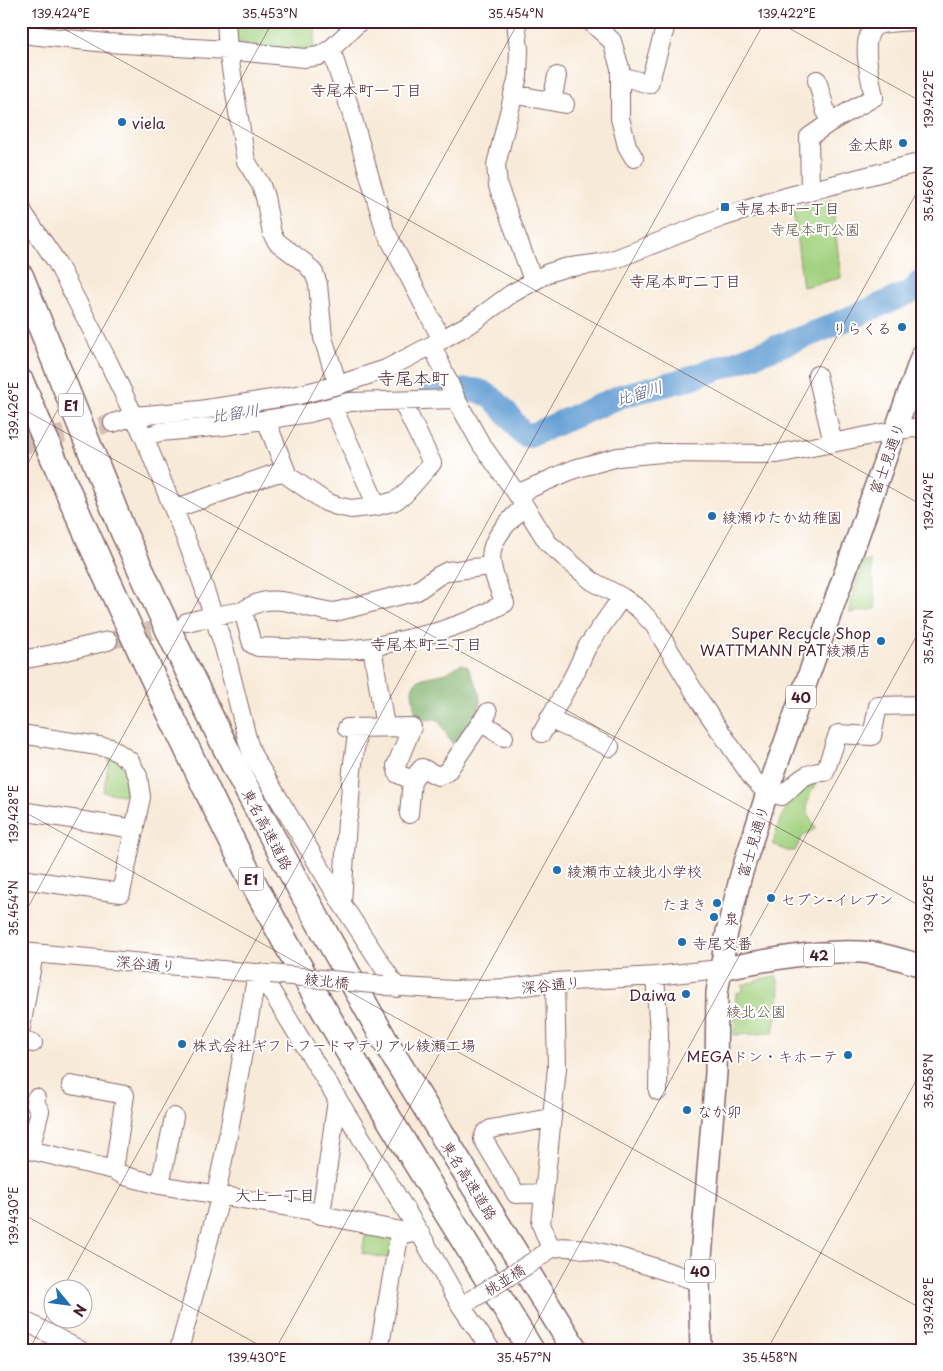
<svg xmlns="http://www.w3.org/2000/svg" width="943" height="1371" font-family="'Playpen Sans','Klee One',sans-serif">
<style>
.green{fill:#a3d17f;stroke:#767855}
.forest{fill:#82b36e;stroke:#66694c}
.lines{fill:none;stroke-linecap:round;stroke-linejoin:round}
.river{stroke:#659fd4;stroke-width:24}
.minor-tunnel{stroke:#d5c1b5;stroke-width:18;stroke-dasharray:18 9;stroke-linecap:butt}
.minor-casing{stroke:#876668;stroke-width:20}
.major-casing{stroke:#876668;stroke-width:24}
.highway-casing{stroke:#876668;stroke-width:28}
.minor{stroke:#fff;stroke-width:18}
.major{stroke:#fff;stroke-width:21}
.highway{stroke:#fff;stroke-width:25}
.minor-bridge-casing{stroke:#876668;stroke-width:20;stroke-linecap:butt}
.minor-bridge{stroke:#fff;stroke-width:18}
.ticks{fill:none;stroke:#4a1f2b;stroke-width:1;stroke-opacity:0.45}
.poi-dot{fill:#1f6fb2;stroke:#fff;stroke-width:2}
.labels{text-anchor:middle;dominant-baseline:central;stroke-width:4;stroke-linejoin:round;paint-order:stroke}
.shield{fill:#fff;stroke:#80626b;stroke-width:1}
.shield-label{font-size:14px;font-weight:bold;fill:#4a1f2b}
.poi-label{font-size:15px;fill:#4a1f2b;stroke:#fff;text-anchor:start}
.park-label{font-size:15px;fill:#655444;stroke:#fff}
.street-label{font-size:15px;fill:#4a1f2b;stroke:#fff}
.neighbourhood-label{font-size:16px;fill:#4a1f2b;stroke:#fff}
.water-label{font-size:16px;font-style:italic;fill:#565977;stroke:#fff}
.quarter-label{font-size:18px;fill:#4a1f2b;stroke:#fff}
.neatline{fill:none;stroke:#4a1f2b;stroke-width:2}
.ticks-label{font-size:12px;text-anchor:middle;fill:#4a1f2b}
</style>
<rect width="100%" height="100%" fill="#fff"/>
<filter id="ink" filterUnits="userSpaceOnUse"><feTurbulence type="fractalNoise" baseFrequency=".02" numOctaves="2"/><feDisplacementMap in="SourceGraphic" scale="10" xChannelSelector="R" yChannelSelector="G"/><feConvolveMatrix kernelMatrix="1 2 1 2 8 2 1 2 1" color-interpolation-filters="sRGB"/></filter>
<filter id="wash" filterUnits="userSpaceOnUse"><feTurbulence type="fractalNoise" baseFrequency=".0096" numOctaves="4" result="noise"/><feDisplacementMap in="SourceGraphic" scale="20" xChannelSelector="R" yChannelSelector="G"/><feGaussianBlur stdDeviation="1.12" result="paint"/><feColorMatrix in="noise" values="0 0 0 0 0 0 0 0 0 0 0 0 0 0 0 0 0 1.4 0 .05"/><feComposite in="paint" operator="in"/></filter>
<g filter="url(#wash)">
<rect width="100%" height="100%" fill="#f8ead8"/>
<!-- green -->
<path class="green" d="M232,21H316L314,51L234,43Z
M832,200L841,278L803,287L793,211L795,208Z
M871,561L876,609L849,613L861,563Z
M110,756C129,769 132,775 135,797L103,792Z
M812,781L816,783C806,802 802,809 816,828L802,837L795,851H787L773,844C781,811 787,803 812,781Z
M770,977H777L780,993L773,1033L734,1035L736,993L741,992L743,989L742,985Z
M366,1230L396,1236L391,1259L362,1253Z"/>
<!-- forest -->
<path class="forest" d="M462,664L467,666C470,670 471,675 474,680C489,707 473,724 458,747C444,739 447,729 436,719C415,722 415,715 413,698C412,692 411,687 415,683C421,676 437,676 445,673C451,671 456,666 462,664Z"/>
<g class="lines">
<!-- river -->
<path class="river" d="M431,394C445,394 460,389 474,390C494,391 511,420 523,434L529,436L621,396L680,381L726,366L819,331L913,291L922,280
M207,417L304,402L338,394"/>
</g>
</g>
<g filter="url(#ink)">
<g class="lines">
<!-- minor-tunnel -->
<path class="minor-tunnel" d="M21,446L62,434L113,423
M108,641L178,624"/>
<!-- minor casing -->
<g class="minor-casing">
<path id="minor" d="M226,21L228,50L246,161L261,185L265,197L272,234L277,242L305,263L314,273L318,284L323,338L338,385
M516,21L519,50L518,76L496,165L498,186L533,280
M590,21L612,41L620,68V118L627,146L634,158
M21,34L107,43L228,50L304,58L319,56L331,49L360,21
M331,49L351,112L385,230L442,340
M621,76L649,84L667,21
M817,80L829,123
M513,94L565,104
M552,101L557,76
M810,192L809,137L829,123L874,97C871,80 858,37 876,26C883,22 903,22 912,21
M21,207L24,214L56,261L107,359L144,437L196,564L224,647L248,742L253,756L342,904L397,988
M432,345L456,399L481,444L517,494L548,543L592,581L622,597L639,609L654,625L703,706L753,779L767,793L782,796C797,783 804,771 825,772L838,734L872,736L878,706L922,705
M817,375L833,443
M333,407L377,506
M266,420L288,476L326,502L337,506L351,509L377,506L395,501L404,495L432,463L402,401
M113,423L135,416L200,410L298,395L338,385L386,369L432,345L473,322L511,294L548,273L564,268L601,263L618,258L720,218L786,197L922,162
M144,437L160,432L224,426L309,413L349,402L456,399
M517,494L574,469L618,457L662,453L777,454L897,430L922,427
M174,509L285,470
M243,611C274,588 303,610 335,612L417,591L438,576L448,571L491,566
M187,622L213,616L243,611L252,644L258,647L345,650L372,647L437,632L472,620L505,603C483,553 486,544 524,506
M372,647L385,727
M21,660L53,654L108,641
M549,719L610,747
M481,722L504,737
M347,728L412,727L396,766L398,774L412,780L409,814
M542,733L575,673L587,647L622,597
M21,734L111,748L130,761L138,776L141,797L121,893L21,879
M412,780L422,768L438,776L447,772L488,712
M21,811L135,829
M342,904L347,821L349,813L352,770L358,728
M21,952L268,974
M260,973L421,1235L461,1306L491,1350
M655,976L659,1033L658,1091
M386,986L453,990L509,988L555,982L655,976L719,969
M21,1028L34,953
M21,1040L33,1043
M71,1085L125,1095L114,1170
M21,1148L114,1170L125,1176L160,1185L312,1211L321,1215L421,1235
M30,1150L40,1111L35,1103L36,1098
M160,1185L174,1117
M544,1193L516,1194L483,1139L485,1133L491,1129L551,1118
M321,1215L337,1100
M551,1249L541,1224L557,1068L555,982
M541,1256C544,1254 547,1250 551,1249C575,1239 672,1273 699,1282
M21,1319L80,1350
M179,1350L219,1202L216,1194L229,1131L257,973
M379,1350L400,1231"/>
</g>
<!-- major casing -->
<g class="major-casing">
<path id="major" d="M719,969C768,960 823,948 873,953C889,955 906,961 922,966
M701,1350L699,1282L716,1073L717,993L727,932L741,875L767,793L922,355"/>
</g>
<!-- highway casing -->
<g class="highway-casing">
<path id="highway" d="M21,277L123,531L174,642L236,769L297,883L392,1053L575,1350
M21,382C70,499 122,614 177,728C205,786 232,844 263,901C345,1054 441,1201 531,1350"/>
</g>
<!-- minor -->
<use href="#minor" class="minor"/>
<!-- major -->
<use href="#major" class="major"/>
<!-- highway -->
<use href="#highway" class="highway"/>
<!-- minor-bridge casing -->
<g class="minor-bridge-casing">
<path id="minor-bridge" d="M271,974L383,985
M471,1300L537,1259"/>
</g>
<!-- minor-bridge -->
<use href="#minor-bridge" class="minor-bridge"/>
</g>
</g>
<!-- ticks -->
<path class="ticks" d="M50,21L922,505M776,21L922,102M21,32L27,21M21,408L922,907M21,476L273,21M21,810L922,1309M21,920L519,21M21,1213L268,1350M63,1288L765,21M29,1350L52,1307M275,1350L922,183M521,1350L922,626M767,1350L922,1070"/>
<!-- markers -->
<g class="poi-dot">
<circle cx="122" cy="122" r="5"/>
<circle cx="903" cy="143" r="5"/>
<rect x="720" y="202" width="10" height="10" rx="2.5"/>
<circle cx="902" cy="327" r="5"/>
<circle cx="712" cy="516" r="5"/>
<circle cx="881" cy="641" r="5"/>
<circle cx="557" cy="870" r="5"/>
<circle cx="771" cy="898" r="5"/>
<circle cx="717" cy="903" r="5"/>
<circle cx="714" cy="917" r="5"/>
<circle cx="682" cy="942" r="5"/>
<circle cx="686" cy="994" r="5"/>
<circle cx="182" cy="1044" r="5"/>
<circle cx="848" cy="1055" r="5"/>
<circle cx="687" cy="1110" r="5"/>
</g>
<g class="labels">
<!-- shield labels -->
<g class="shield">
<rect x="58.5" y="393.5" width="25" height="23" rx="4"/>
<rect x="786" y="685.5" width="30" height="23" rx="4"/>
<rect x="238.5" y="867.5" width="25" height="23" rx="4"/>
<rect x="804" y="943.5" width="30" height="23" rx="4"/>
<rect x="685" y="1259.5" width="30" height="23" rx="4"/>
</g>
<g class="shield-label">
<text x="71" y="405">E1</text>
<text x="801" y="697">40</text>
<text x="251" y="879">E1</text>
<text x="819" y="955">42</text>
<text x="700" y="1271">40</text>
</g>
<!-- poi labels -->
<g class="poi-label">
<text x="132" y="122">viela</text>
<text x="893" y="143" text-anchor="end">金太郎</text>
<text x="735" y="207">寺尾本町一丁目</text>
<text x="892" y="327" text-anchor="end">りらくる</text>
<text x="722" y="516">綾瀬ゆたか幼稚園</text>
<text x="871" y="632" text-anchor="end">Super Recycle Shop<tspan x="871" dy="17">WATTMANN PAT綾瀬店</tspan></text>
<text x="567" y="870">綾瀬市立綾北小学校</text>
<text x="781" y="898">セブン-イレブン</text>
<text x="707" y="903" text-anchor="end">たまき</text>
<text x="724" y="917">泉</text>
<text x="692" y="942">寺尾交番</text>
<text x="676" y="994" text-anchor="end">Daiwa</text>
<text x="192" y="1044">株式会社ギフトフードマテリアル綾瀬工場</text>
<text x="838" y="1055" text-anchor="end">MEGAドン・キホーテ</text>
<text x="697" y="1110">なか卯</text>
</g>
<!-- park labels -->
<g class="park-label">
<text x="815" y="228">寺尾本町公園</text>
<text x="756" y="1010">綾北公園</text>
</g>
<!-- street labels -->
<g class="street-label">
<text transform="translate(886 458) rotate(-70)">富士見通り</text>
<text transform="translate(268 829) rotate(62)">東名高速道路</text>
<text transform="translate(752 841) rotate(-73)">富士見通り</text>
<text transform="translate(146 963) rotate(5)">深谷通り</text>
<text transform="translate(327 980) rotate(6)">綾北橋</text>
<text transform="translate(551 984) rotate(-6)">深谷通り</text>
<text transform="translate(470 1180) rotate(58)">東名高速道路</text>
<text transform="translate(504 1279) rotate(-32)">桃並橋</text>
</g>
<!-- neighbourhood labels -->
<g class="neighbourhood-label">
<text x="366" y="89">寺尾本町一丁目</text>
<text x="685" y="280">寺尾本町二丁目</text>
<text x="426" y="643">寺尾本町三丁目</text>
<text x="275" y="1194">大上一丁目</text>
</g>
<!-- water labels -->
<g class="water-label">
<text transform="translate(639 392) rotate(-17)">比留川</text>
<text transform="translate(235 412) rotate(-8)">比留川</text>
</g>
<!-- quarter labels -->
<g class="quarter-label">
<text x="413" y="377">寺尾本町</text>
</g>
</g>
<!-- margin -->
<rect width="943" height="1371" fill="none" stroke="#fff" stroke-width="55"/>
<!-- north arrow -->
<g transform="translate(68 1304) rotate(119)"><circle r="24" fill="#ffffff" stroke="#b7a5aa"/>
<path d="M0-4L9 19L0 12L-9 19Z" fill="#1f6fb2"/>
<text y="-8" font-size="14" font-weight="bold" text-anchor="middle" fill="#4a1f2b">N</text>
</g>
<rect x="28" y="28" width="888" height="1316" class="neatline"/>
<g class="ticks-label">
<text x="61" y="18">139.424°E</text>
<text x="270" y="18">35.453°N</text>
<text x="516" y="18">35.454°N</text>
<text x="787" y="18">139.422°E</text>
<text transform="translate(929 99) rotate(-90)" y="4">139.422°E</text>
<text transform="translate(929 194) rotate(-90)" y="4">35.456°N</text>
<text transform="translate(14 411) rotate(-90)" y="4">139.426°E</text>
<text transform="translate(929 501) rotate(-90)" y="4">139.424°E</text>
<text transform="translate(929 637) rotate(-90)" y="4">35.457°N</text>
<text transform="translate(14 814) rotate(-90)" y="4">139.428°E</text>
<text transform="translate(929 904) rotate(-90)" y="4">139.426°E</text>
<text transform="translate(14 908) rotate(-90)" y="4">35.454°N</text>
<text transform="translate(929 1081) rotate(-90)" y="4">35.458°N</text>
<text transform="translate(14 1216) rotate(-90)" y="4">139.430°E</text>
<text transform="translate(929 1306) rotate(-90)" y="4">139.428°E</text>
<text x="257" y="1362">139.430°E</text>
<text x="524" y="1362">35.457°N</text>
<text x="770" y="1362">35.458°N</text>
</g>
</svg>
